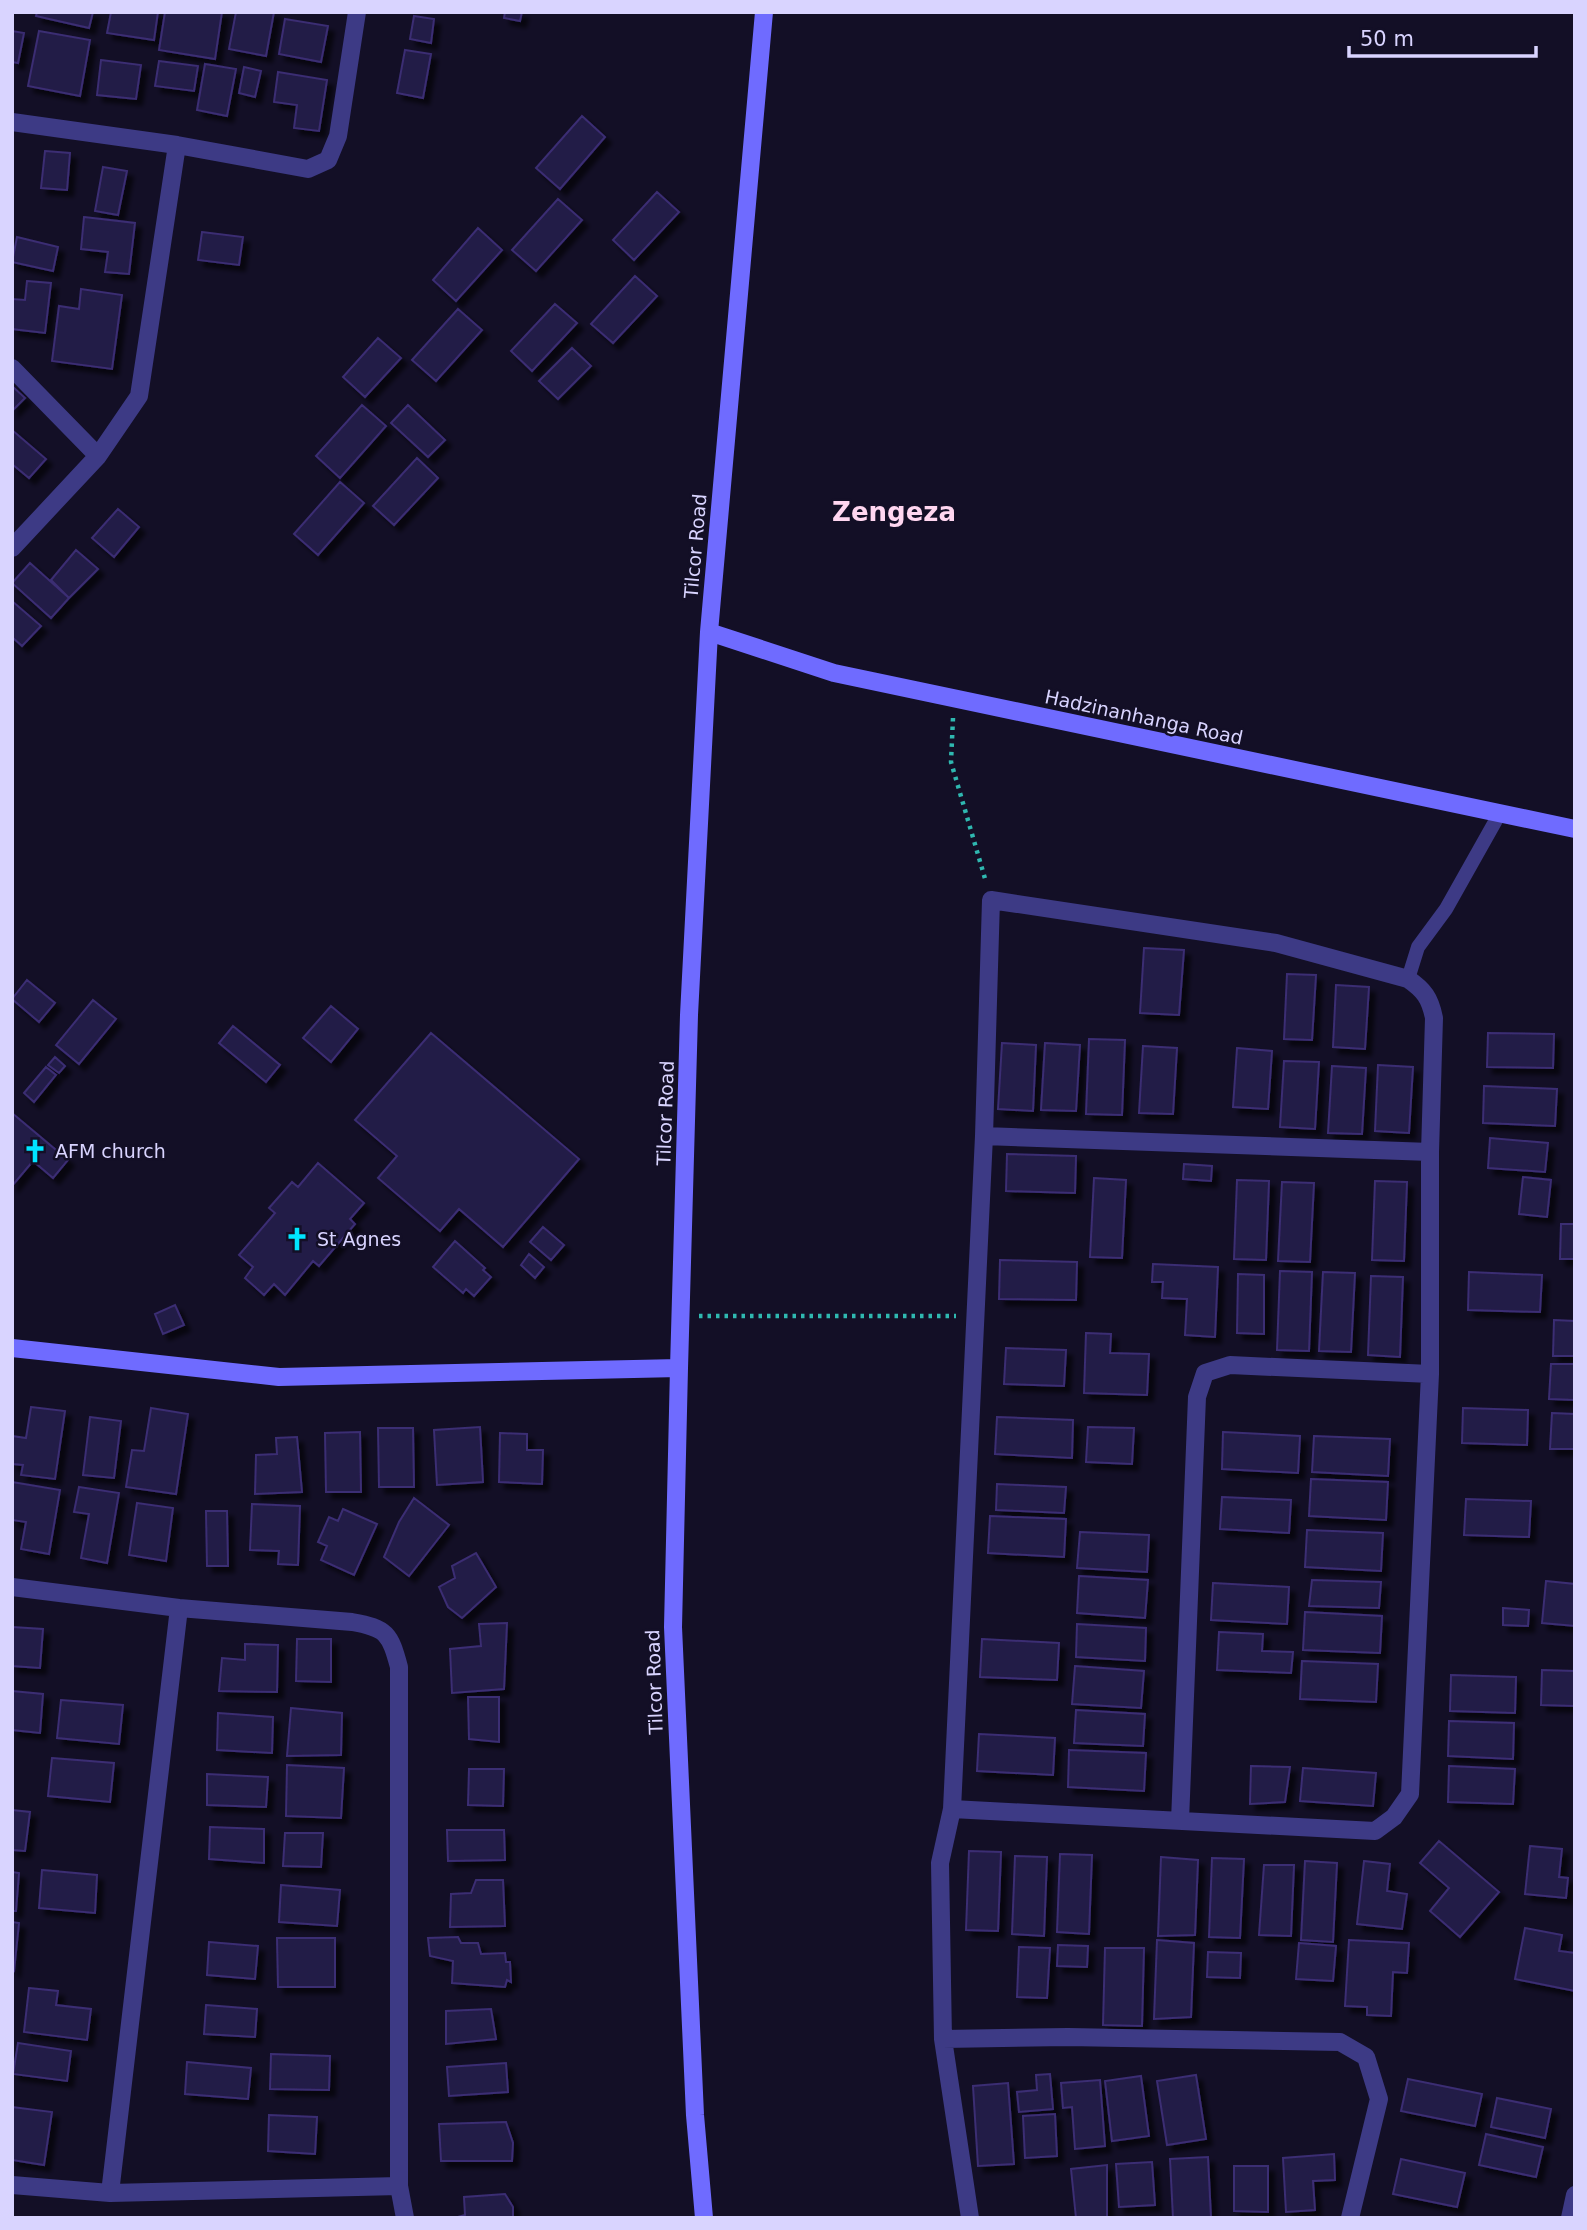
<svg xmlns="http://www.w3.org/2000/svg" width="1587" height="2230" font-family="'DejaVu Sans',sans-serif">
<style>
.building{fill:#241b47;stroke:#3b2d73;stroke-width:2;filter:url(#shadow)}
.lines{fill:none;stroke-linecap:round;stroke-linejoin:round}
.path{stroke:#2fb8b0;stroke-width:4.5;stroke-dasharray:3.5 5;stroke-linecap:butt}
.lane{stroke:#3d3a85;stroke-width:14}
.street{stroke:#3d3a85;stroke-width:18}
.secondary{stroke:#6f6bff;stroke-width:18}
.labels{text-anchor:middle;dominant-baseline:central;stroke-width:5;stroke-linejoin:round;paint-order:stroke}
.street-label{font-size:19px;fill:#d9d4ff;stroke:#130f26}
.poi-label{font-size:19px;fill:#d9d4ff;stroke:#130f26;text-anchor:start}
.district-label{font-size:26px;font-weight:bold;fill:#ffd6f0;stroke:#130f26}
</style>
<defs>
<filter id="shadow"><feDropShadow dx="6" dy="6" stdDeviation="2" flood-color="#0009"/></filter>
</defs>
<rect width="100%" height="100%" fill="#130f26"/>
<!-- building -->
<path class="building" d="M37,12H93L89,28L36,16Z
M111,12H158L154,40L107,33Z
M165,12H222L215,59L159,50Z
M236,12H274L266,56L229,49Z
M505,12H522L520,21L504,18Z
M414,16L434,19L431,43L410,39Z
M285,19L328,26L321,62L279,54Z
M12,31L24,33L18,63L12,62Z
M39,31L90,40L80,96L28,86Z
M405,50L431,54L423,98L397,93Z
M101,60L141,65L136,99L97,95Z
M159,61L198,66L194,91L155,86Z
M205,64L236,69L227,116L197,110Z
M244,67L261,71L255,97L239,93Z
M278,72L327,80L319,131L294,128L297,105L274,102Z
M582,116L605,137L560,189L536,168Z
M45,151L70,153L67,190L41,188Z
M103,167L127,171L118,215L95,211Z
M657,192L679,212L634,260L613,240Z
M558,199L582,220L536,271L512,250Z
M84,217L135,223L129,274L105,272L108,252L81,249Z
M478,228L502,250L456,301L433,280Z
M202,232L243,237L239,265L198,260Z
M17,237L58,247L53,271L12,262Z
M635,276L657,296L613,343L591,324Z
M27,281L51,283L45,333L12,329V299L25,300Z
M81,289L122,295L112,369L52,361L59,306L79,309Z
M555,304L577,323L532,371L511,351Z
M458,309L482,330L436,381L412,360Z
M378,338L401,358L365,397L343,377Z
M572,348L591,366L558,399L539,381Z
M12,386L25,398L12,411Z
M362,405L386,426L340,478L316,456Z
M408,405L445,440L428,457L391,423Z
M12,430L46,459L29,478L12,464Z
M417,458L438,478L394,525L373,506Z
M340,482L364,503L318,555L294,534Z
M118,509L139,527L114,557L92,538Z
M76,550L98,569L69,598L51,580Z
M30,563L69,598L51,618L12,583Z
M12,601L41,626L22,646L12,637Z
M1144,948L1184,950L1179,1015L1140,1013Z
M1287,974L1316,975L1312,1040L1284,1039Z
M27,980L55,1003L39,1022L12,999Z
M1336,985L1369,987L1365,1049L1333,1047Z
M93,1000L116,1019L79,1064L56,1045Z
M331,1006L358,1029L331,1062L303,1038Z
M233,1026L280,1065L266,1082L219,1043Z
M431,1033L579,1159L503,1247L459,1209L440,1231L378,1178L397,1156L355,1120Z
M1488,1033L1554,1034L1553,1068L1487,1067Z
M1089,1039L1125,1040L1122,1115L1086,1114Z
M1002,1043L1036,1045L1033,1111L998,1109Z
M1045,1043L1080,1045L1076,1111L1041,1110Z
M1143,1046L1177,1048L1173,1114L1139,1113Z
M1237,1048L1272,1051L1268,1109L1233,1107Z
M55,1057L65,1066L59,1073L48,1065Z
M1284,1061L1319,1062L1315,1129L1280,1127Z
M1378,1065L1413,1067L1409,1133L1375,1131Z
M1332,1066L1366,1068L1362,1134L1328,1133Z
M46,1067L56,1075L34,1102L24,1093Z
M1484,1086L1557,1089L1555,1126L1483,1123Z
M12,1113L68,1160L53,1178L33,1161L12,1186Z
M1490,1138L1548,1143L1545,1172L1488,1168Z
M1007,1154L1076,1156L1075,1193L1006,1191Z
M318,1163L364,1203L350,1219L355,1224L319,1266L313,1261L285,1295L274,1284L264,1295L245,1278L253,1267L239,1255L275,1213L269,1208L292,1182L298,1187Z
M1184,1164L1212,1166L1211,1181L1183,1179Z
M1523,1177L1551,1180L1547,1217L1519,1214Z
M1094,1178L1126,1180L1122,1258L1090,1257Z
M1237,1180L1269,1181L1266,1260L1234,1259Z
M1375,1181L1407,1182L1404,1261L1372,1260Z
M1282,1182L1314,1183L1310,1262L1278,1261Z
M1561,1224H1575V1259H1560Z
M543,1227L564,1245L551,1260L530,1242Z
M455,1241L485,1268L483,1270L491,1277L474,1296L466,1289L463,1293L433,1267Z
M529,1254L544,1267L535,1278L521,1265Z
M1000,1260L1077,1262L1076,1300L999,1299Z
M1153,1264L1218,1267L1215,1337L1185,1335L1187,1299L1162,1298L1163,1282H1152Z
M1280,1271L1312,1272L1309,1351L1277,1350Z
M1323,1272L1355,1273L1351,1352L1319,1351Z
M1469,1272L1542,1275L1540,1312L1468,1310Z
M1238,1274L1264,1275V1334L1237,1333Z
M1371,1276L1403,1277L1400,1357L1368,1355Z
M175,1305L184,1325L163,1334L155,1314Z
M1554,1320L1575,1321V1356H1553Z
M1086,1333L1111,1334L1110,1353L1149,1354L1147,1395L1084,1393Z
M1006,1348L1066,1350L1064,1386L1004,1384Z
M1551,1364H1575V1400L1549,1399Z
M31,1407L65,1411L55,1479L21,1475L23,1465L12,1464V1436L26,1438Z
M151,1408L188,1414L176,1494L126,1487L132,1450L144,1451Z
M1463,1408L1528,1410L1527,1445L1462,1443Z
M1552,1413L1575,1414V1449H1550Z
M90,1417L121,1421L114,1478L83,1475Z
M997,1417L1073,1420L1072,1458L995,1454Z
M480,1427L483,1482L437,1485L434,1430Z
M1088,1427L1134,1428L1132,1464L1086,1462Z
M378,1428H413L414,1487H379Z
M360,1432L361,1492H326L325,1433Z
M1223,1432L1300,1436L1298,1473L1222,1469Z
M500,1433L527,1434V1450H543L542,1484L499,1482Z
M1314,1436L1390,1439L1388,1476L1312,1472Z
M297,1437L302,1492L255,1494L256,1455L277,1454L276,1438Z
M1311,1479L1388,1482L1386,1520L1309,1516Z
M12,1482L60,1490L49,1554L21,1549L26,1522L12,1520Z
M997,1484L1066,1487L1064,1513L996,1510Z
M79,1487L119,1493L107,1563L81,1558L89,1514L74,1512Z
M1222,1497L1291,1500L1289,1533L1220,1529Z
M414,1498L449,1525L409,1576L384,1557L399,1522Z
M1466,1499L1531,1501L1529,1537L1464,1535Z
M137,1503L173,1508L166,1561L129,1555Z
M252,1504L300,1506L298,1565L278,1564L279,1551L250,1550Z
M343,1509L377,1524L354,1575L321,1560L327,1546L318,1542L329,1517L338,1521Z
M206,1511H227L228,1566H207Z
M990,1516L1066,1519L1064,1557L988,1553Z
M1307,1530L1383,1533L1381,1571L1305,1567Z
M1080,1532L1149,1535L1147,1572L1077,1568Z
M476,1553L496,1587L462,1618L448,1607L439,1587L455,1578L452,1566Z
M1079,1576L1148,1580L1145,1618L1077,1613Z
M1312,1580L1381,1582L1379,1608L1309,1606Z
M1546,1581L1575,1584V1626L1542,1623Z
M1213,1583L1289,1587L1287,1624L1211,1620Z
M1503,1608L1529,1610L1528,1626L1503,1625Z
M1305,1612L1382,1616L1380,1653L1303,1650Z
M507,1623L504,1689L452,1693L450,1649L481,1646L479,1624Z
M1077,1624L1146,1628L1145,1661L1076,1657Z
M12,1627L43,1629L40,1668L12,1666Z
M1219,1632L1263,1634L1262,1651L1293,1652L1291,1673L1217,1670Z
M297,1639H331V1682L296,1681Z
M982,1639L1059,1643L1057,1680L980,1677Z
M245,1644L278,1645L277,1692L219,1691L222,1658L245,1660Z
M1302,1661L1378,1664L1376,1702L1300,1699Z
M1075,1666L1144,1671L1141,1708L1072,1704Z
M1542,1670L1575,1671V1706L1541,1705Z
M1451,1675L1516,1677L1515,1713L1450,1711Z
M12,1691L43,1694L40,1733L12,1730Z
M468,1697H499V1742L469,1739Z
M61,1700L123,1705L119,1744L57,1738Z
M291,1708L342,1713L341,1755L287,1756Z
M1076,1710L1145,1714L1143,1746L1074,1743Z
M218,1713L273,1717L272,1753L217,1750Z
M1449,1721L1514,1723L1513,1759L1448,1756Z
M979,1734L1055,1738L1053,1775L977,1771Z
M1069,1750L1146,1753L1144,1791L1068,1787Z
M52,1758L114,1763L110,1802L48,1796Z
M287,1765L344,1768L341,1818L286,1816Z
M1251,1766L1290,1767L1285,1802L1250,1804Z
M1449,1766L1515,1769L1513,1804L1448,1802Z
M1303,1768L1376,1773L1373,1806L1300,1801Z
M469,1769H504L503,1806L468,1805Z
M207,1774L268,1777L266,1807L207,1805Z
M12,1810L30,1812L25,1851L12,1850Z
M210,1827L264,1829V1863L209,1859Z
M447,1830H504L505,1860L448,1861Z
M285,1833H323L321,1867L283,1866Z
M1439,1841L1499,1892L1460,1937L1430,1911L1449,1888L1420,1863Z
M1530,1846L1562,1849L1559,1877L1568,1878L1566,1898L1525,1894Z
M969,1851L1001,1852L998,1931L966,1930Z
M1060,1854L1092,1855L1089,1934L1057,1932Z
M1015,1856L1047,1857L1044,1936L1012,1934Z
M1161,1857L1198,1860L1195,1935L1158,1936Z
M1212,1858L1244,1859L1240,1938L1209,1937Z
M1305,1861L1337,1863L1333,1942L1301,1940Z
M1364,1861L1390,1864L1387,1891L1407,1894L1402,1929L1357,1924Z
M1264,1865H1294L1291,1936L1259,1935Z
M42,1870L97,1875L95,1913L39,1908Z
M12,1872L19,1873L16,1911H12Z
M476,1880H503L505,1926L450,1927L451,1894L471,1893Z
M281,1885L340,1890L337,1926L279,1922Z
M12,1922L19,1923L14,1971L12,1970Z
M1525,1928L1562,1935L1559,1951L1575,1953V1991L1515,1979Z
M458,1937L461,1943H478L481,1954L505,1953L506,1962H510L511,1982L507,1980L505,1987L452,1983L453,1961L430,1956L428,1938Z
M277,1938H335V1987H278Z
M1157,1940L1194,1943L1191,2017L1154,2019Z
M1349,1940L1409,1943L1407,1973L1393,1972L1391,2016L1367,2015V2007L1345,2006Z
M209,1942L258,1946L255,1979L207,1975Z
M1299,1943L1336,1946L1333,1981L1296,1979Z
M1058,1945L1088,1946L1087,1967L1057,1966Z
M1019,1947L1050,1948L1047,1998L1017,1997Z
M1105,1948H1144L1142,2026L1103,2025Z
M1208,1952L1241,1953L1240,1978L1207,1977Z
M29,1988L58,1991L56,2005L91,2009L87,2040L24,2032Z
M206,2005L257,2009L255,2037L204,2034Z
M491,2009L496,2039L446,2044V2011Z
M18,2043L71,2051L67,2081L13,2074Z
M271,2054L330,2056L329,2090L270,2089Z
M187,2062L251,2068L248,2099L185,2094Z
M506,2063L508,2092L449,2096L447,2067Z
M1050,2074L1053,2109L1019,2112L1017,2092L1037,2090L1036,2075Z
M1196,2075L1206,2139L1167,2145L1157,2081Z
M1141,2076L1149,2136L1112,2141L1105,2081Z
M1408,2079L1482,2094L1475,2126L1401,2111Z
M1100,2080L1105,2146L1075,2149L1072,2107L1063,2108L1061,2083Z
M1008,2083L1014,2164L978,2166L973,2086Z
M1497,2098L1551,2109L1545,2138L1491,2127Z
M12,2107L52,2112L44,2165L12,2160Z
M1055,2114L1057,2156L1025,2158L1023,2116Z
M269,2115L317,2117L315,2154L268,2151Z
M506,2122L513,2143L512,2161H441L439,2124Z
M1486,2134L1543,2147L1536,2177L1479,2165Z
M1334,2154L1335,2180L1313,2181L1315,2210L1286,2212L1283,2158Z
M1208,2157L1211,2218H1173L1170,2159Z
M1401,2159L1465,2173L1457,2207L1393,2194Z
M1152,2162L1155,2205L1119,2207L1116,2164Z
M1107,2165V2218H1076L1071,2169Z
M1234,2166H1268V2212L1234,2211Z
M505,2194L513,2207V2218H454L465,2215L464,2197Z"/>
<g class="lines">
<!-- path -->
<path class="path" d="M953,718L951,762L986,882
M699,1316H956"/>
<!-- lane -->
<path class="lane" d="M1408,979L1418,947L1446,909L1500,813"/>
<!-- street -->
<path class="street" d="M12,122L177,145L308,169L328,160L338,136L357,12
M12,368L98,456
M12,548L98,456L139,396L177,145
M984,1136L1430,1152V1374
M12,1587L179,1608L352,1622C387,1628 390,1634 399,1667V2186L405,2218
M952,1809L1375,1831L1394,1817L1410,1794L1430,1374L1230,1365L1205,1373L1197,1397L1180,1821
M943,2039L1068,2037L1340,2042L1366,2057L1379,2099L1350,2218
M12,2185L110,2193L399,2186
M110,2193L179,1608
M970,2218L943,2039L940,1863L952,1809L984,1136L991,900L1276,943L1408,979C1424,990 1430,998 1434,1018L1430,1152
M1570,2218L1575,2195"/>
<!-- secondary -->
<path class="secondary" d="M709,632L834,673L1575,829
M12,1348L279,1377L679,1368
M704,2218L695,2115L673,1627L679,1368L689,1015L709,632L764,12"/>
</g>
<!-- icons -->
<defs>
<g id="church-bare" transform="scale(1.89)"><path d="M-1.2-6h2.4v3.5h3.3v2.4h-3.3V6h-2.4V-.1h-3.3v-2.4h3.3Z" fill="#00e5ff" stroke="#130f26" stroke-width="2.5" paint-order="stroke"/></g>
</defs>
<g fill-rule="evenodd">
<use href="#church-bare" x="35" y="1151"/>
<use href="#church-bare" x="297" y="1239"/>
</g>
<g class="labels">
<!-- street labels -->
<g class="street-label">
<text transform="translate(695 546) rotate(-85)">Tilcor Road</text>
<text transform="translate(1144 717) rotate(12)">Hadzinanhanga Road</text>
<text transform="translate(665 1113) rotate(-88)">Tilcor Road</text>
<text transform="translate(654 1682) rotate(-92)">Tilcor Road</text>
</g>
<!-- poi labels -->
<g class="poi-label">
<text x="55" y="1151">AFM church</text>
<text x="317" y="1239">St Agnes</text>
</g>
<!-- district labels -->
<g class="district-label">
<text x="894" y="512">Zengeza</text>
</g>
</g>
<!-- border -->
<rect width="1587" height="2230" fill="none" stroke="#d9d4ff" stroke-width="28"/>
<!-- scale -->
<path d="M1349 46v10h187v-10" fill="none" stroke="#d9d4ff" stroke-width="3.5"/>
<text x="1360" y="46" font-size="21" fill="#d9d4ff" stroke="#130f26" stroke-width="5" paint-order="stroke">50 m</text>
</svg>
